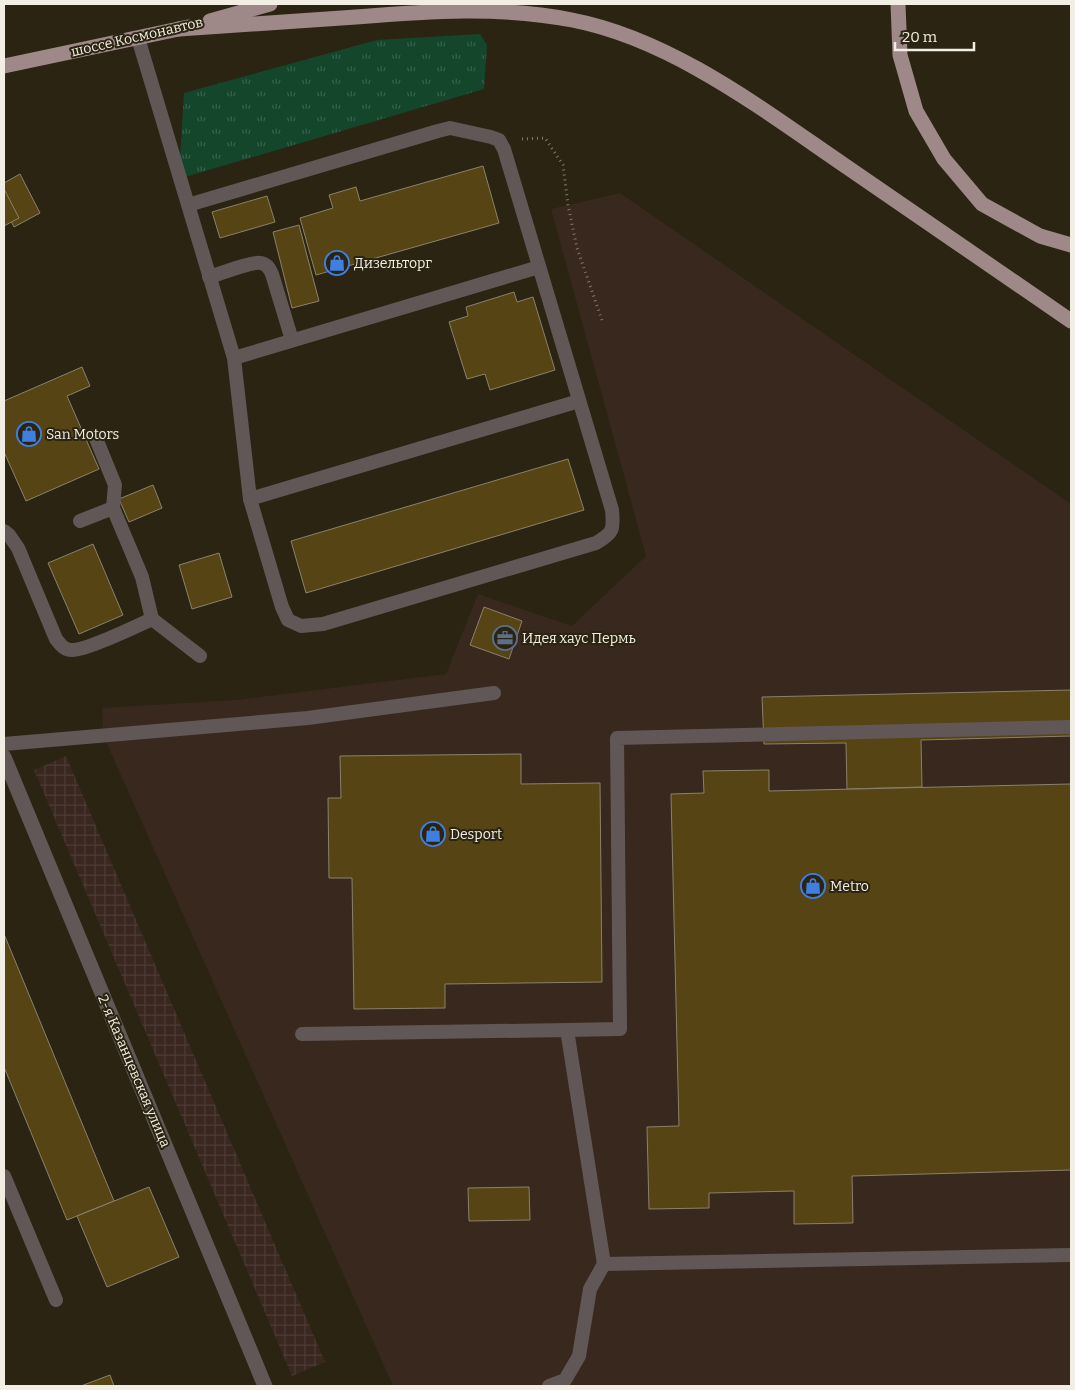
<svg xmlns="http://www.w3.org/2000/svg" width="1075" height="1390" font-family="Bitter,serif">
  <style>
    .commercial { fill: #38281e }
    .industrial { fill: url(#industrial-grid) }
    .grass { fill: url(#grass-tufts) }
    .building { fill: #564414; stroke: #8a826d }
    .lines { fill: none; stroke-linecap: round; stroke-linejoin: round }
    .path { stroke: #807a6b; stroke-width: 3; stroke-dasharray: 1 4; stroke-linecap: butt }
    .lane { stroke: #615757; stroke-width: 14 }
    .street { stroke: #615757; stroke-width: 15 }
    .primary { stroke: #9e8888; stroke-width: 15 }
    .labels { text-anchor: middle; dominant-baseline: central; stroke-width: 4; stroke-linejoin: round; paint-order: stroke }
    .street-label { font-size: 14px; fill: #f3eee3; stroke: #2b2412 }
    .poi-label { font-size: 14px; fill: #f3eee3; stroke: #2b2412; text-anchor: start }
  </style>
  <defs>
    <pattern id="industrial-grid" width="8" height="8" patternUnits="userSpaceOnUse" patternTransform="scale(1.25)"><rect width="8" height="8" fill="#392720"/><path d="M0 4h8M4 0v8" fill="none" stroke="#4c3c36"/></pattern>
    <pattern id="grass-tufts" width="24" height="20" patternUnits="userSpaceOnUse" patternTransform="scale(1.25)"><rect width="24" height="20" fill="#14462c"/><path d="M3 7l-1-3M5 7V3M7 7l1-3M15 17l-1-3M17 17v-4M19 17l1-3" fill="none" stroke="#37614a"/></pattern>
  </defs>
  <rect width="100%" height="100%" fill="#2b2412"/>
  <polygon class="commercial" points="620,193 1071,504 1071,1386 393,1386 103,735 102,708 236,700 446,674 478,594 572,626 646,556 551,209"/>
  <polygon class="industrial" points="66,756 325,1362 292,1376 34,770"/>
  <polygon class="grass" points="480,34 487,45 484,89 185,177 180,158 184,93 377,40"/>
  <g class="building">
    <polygon points="483,166 499,223 316,275 300,218 333,208 329,195 356,187 360,201"/>
    <polygon points="20,174 40,213 14,227 4,207 4,183"/>
    <polygon points="4,189 19,218 4,226"/>
    <polygon points="267,196 275,222 220,238 212,212"/>
    <polygon points="299,225 319,301 292,308 273,232"/>
    <polygon points="514,292 517,302 533,297 555,370 490,390 485,374 467,379 449,322 468,316 466,307"/>
    <polygon points="82,367 90,386 67,396 99,469 26,501 4,452 4,401"/>
    <polygon points="568,459 584,510 306,593 291,541"/>
    <polygon points="153,485 162,508 129,522 119,499"/>
    <polygon points="93,544 123,615 79,634 48,563"/>
    <polygon points="219,553 232,597 192,609 179,565"/>
    <polygon points="484,607 522,621 509,659 470,645"/>
    <polygon points="1071,690 1071,736 921,740 922,787 847,789 846,743 764,744 762,697"/>
    <polygon points="521,754 521,784 600,783 602,982 445,984 445,1008 354,1009 352,878 329,878 328,798 341,798 340,756"/>
    <polygon points="769,770 769,791 1071,784 1071,1170 852,1176 853,1223 794,1224 794,1191 709,1193 709,1208 649,1209 647,1127 679,1126 671,794 704,793 703,771"/>
    <polygon points="4,934 114,1201 67,1220 4,1067"/>
    <polygon points="149,1187 179,1257 107,1287 77,1216"/>
    <polygon points="529,1187 530,1220 469,1221 468,1188"/>
    <polygon points="110,1375 114,1386 81,1386"/>
  </g>
  <g class="lines">
    <polyline class="path" points="522,139 545,138 563,165 568,205 577,248 603,323"/>
    <g class="lane">
      <path d="M138,38l96,320 16,141 32,108 6,13 13,6 22,-2 273,-81c17,-10 18,-13 16,-33l-108,-361 -5,-9 -8,-3 -41,-9 -12,3 -250,74"/>
      <path d="M209,277c11,-3 43,-16 52,-14 6,1 9,6 11,11l20,66"/>
      <polyline points="234,358 539,267"/>
      <polyline points="95,436 115,485 113,508 142,577 152,619"/>
      <polyline points="250,499 579,401"/>
      <polyline points="80,521 113,508"/>
      <path d="M4,531l5,4 9,13 38,91c5,6 8,11 16,11 13,1 65,-24 80,-31l48,37"/>
      <polyline points="4,744 308,718 494,693"/>
      <polyline points="567,1030 620,1029 617,738 1071,727"/>
      <polyline points="302,1034 567,1030 604,1264 1071,1255"/>
      <polyline points="4,1176 56,1300"/>
      <polyline points="549,1386 565,1380 579,1356 590,1289 604,1264"/>
    </g>
    <polyline class="street" points="4,757 265,1386"/>
    <g class="primary">
      <polyline points="898,4 900,55 916,111 944,159 982,204 1040,236 1071,245"/>
      <polyline points="210,21 270,4"/>
      <path d="M179,29c59,-4 118,-8 177,-12 72,-6 144,-11 216,3 99,19 190,89 272,145 76,52 151,104 227,156"/>
      <polyline points="4,66 188,27"/>
    </g>
  </g>
  <defs>
    <symbol id="shop-ring" viewBox="-11 -11 22 22"><circle r="9.5" fill="#2b2412" stroke="#3f7fe0" stroke-width="1.5"/><path d="M-5-2.5h2.3a2.7 3.5 0 0 1 5.4 0H5L5.5 6h-11ZM-1.5-2.5h3a1.5 2.3 0 0 0-3 0Z" fill="#3f7fe0"/></symbol>
    <symbol id="office-ring" viewBox="-11 -11 22 22"><circle r="9.5" fill="#2b2412" stroke="#5c6f8a" stroke-width="1.5"/><path d="M-6-3h4V-5.5h4V-3h4V5H-6ZM-1-4.5V-3h2v-1.5ZM-6 0V1H6V0Z" fill="#5c6f8a"/></symbol>
  </defs>
  <g fill-rule="evenodd">
    <use href="#shop-ring" x="323" y="249" width="28" height="28"/>
    <use href="#shop-ring" x="15" y="420" width="28" height="28"/>
    <use href="#office-ring" x="491" y="624" width="28" height="28"/>
    <use href="#shop-ring" x="419" y="820" width="28" height="28"/>
    <use href="#shop-ring" x="799" y="872" width="28" height="28"/>
  </g>
  <g class="labels">
    <g class="street-label">
      <text transform="translate(137 37) rotate(-13)">шоссе Космонавтов</text>
      <text transform="translate(134 1071) rotate(67)">2-я Казанцевская улица</text>
    </g>
    <g class="poi-label">
      <text x="354" y="263">Дизельторг</text>
      <text x="46" y="434">San Motors</text>
      <text x="522" y="638">Идея хаус Пермь</text>
      <text x="450" y="834">Desport</text>
      <text x="830" y="886">Metro</text>
    </g>
  </g>
  <rect width="1075" height="1390" fill="none" stroke="#f3eee3" stroke-width="10"/>
  <path d="M895 42v8h79v-8" fill="none" stroke="#f3eee3" stroke-width="2.5"/>
  <text x="902" y="42" font-size="15" fill="#f3eee3" stroke="#2b2412" stroke-width="4" paint-order="stroke">20 m</text>
</svg>
